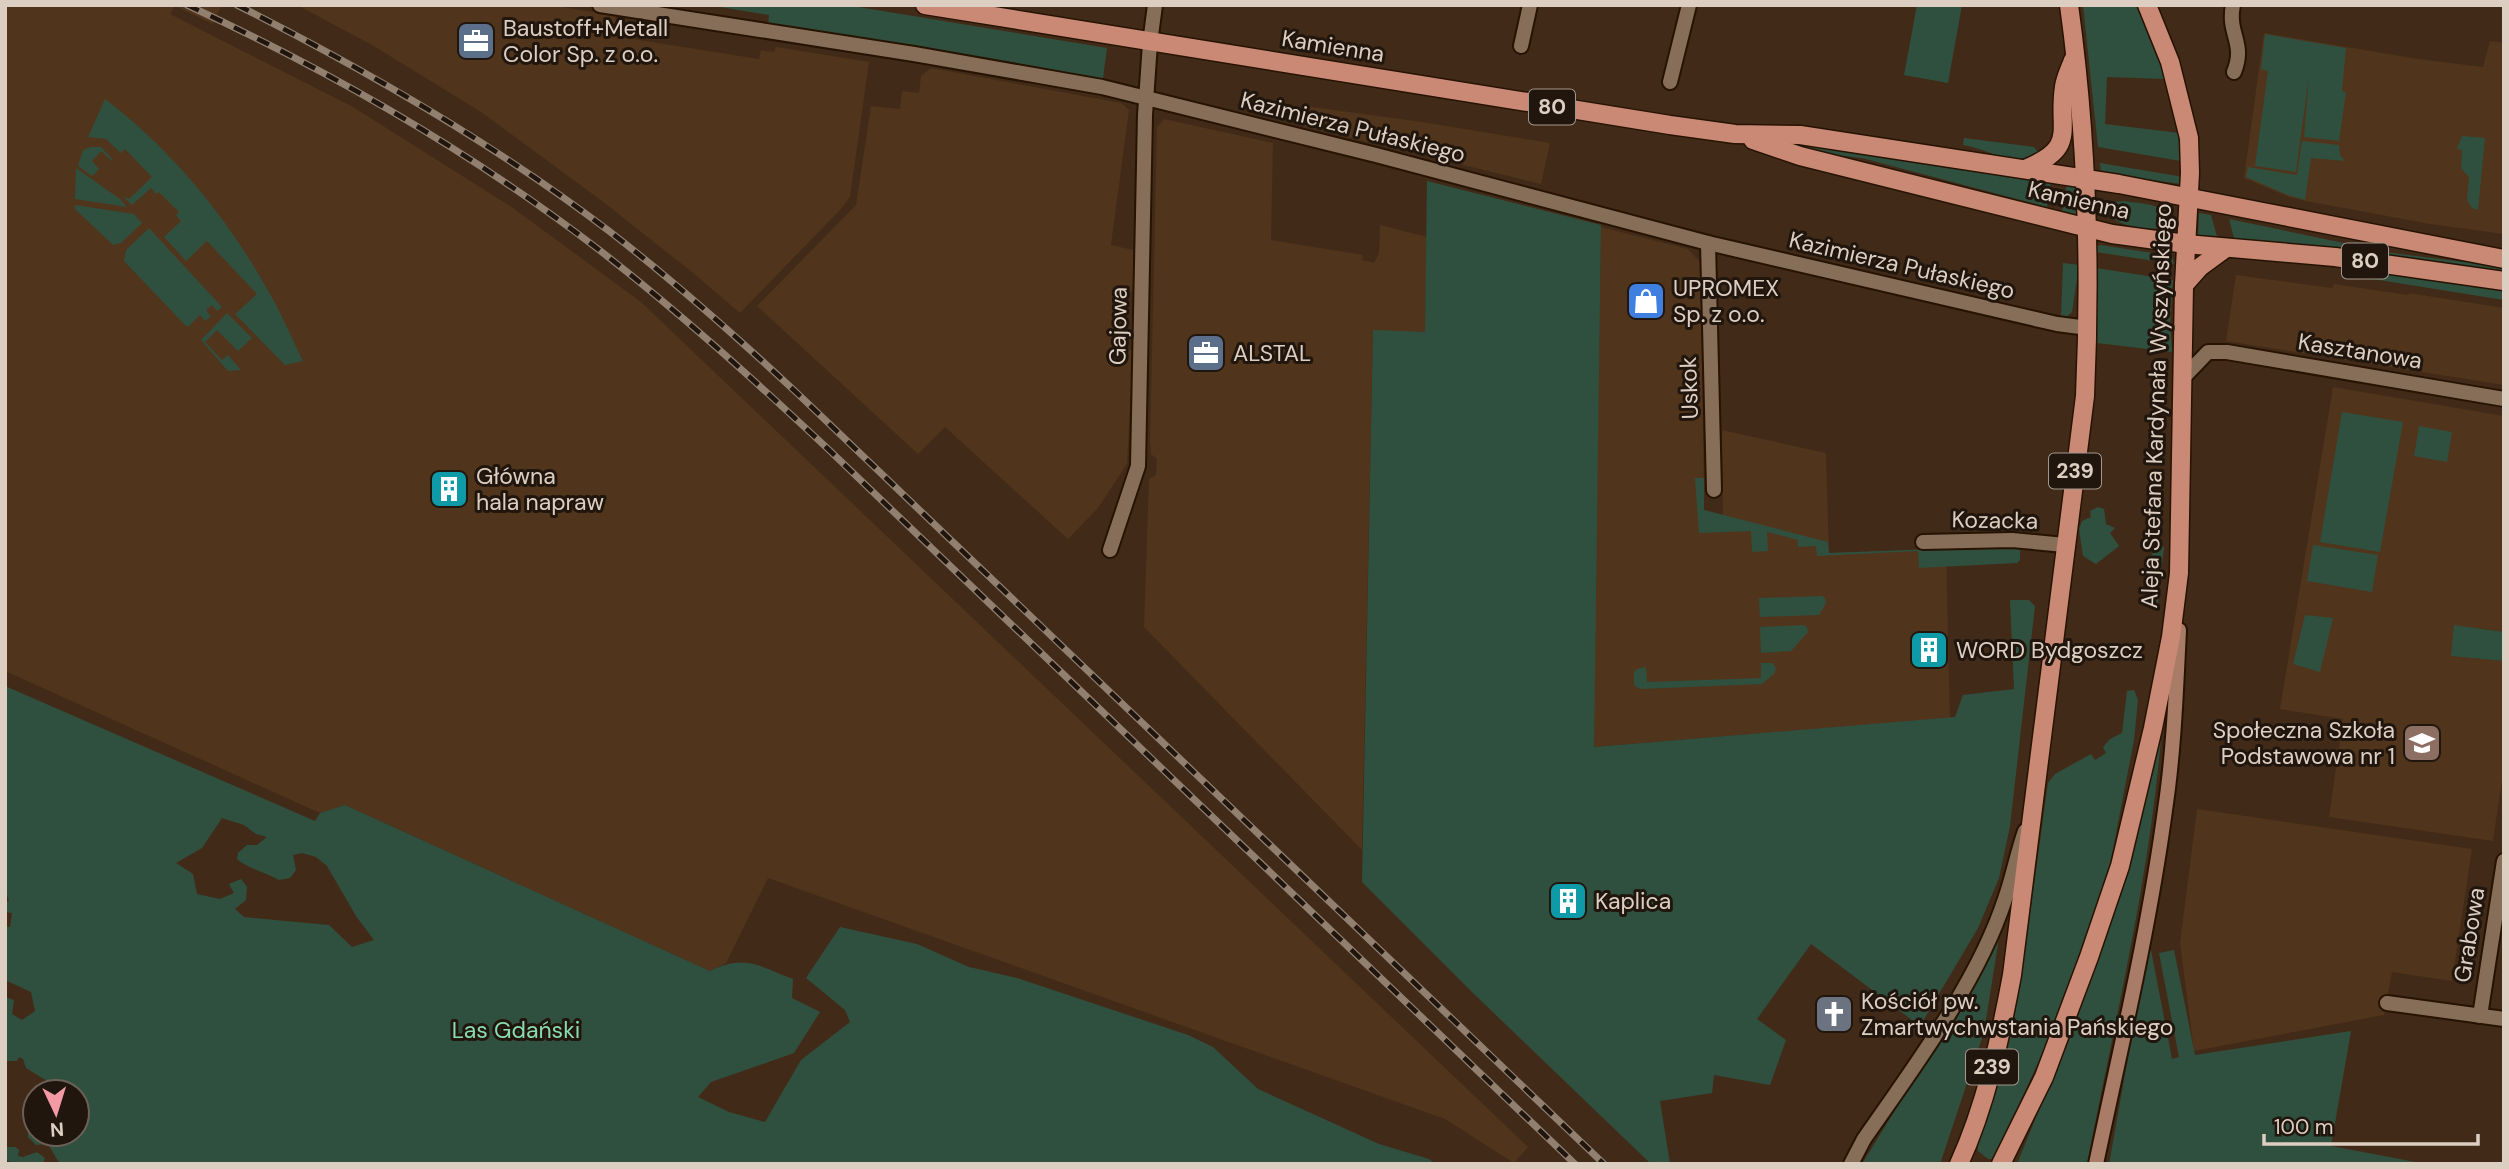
<svg xmlns="http://www.w3.org/2000/svg" width="2509" height="1169" font-family="'DM Sans',sans-serif">
  <style>
    .built { fill: #50341b }
    .green { fill: #30503f; fill-rule: evenodd }
    .lines { fill: none; stroke-linecap: round; stroke-linejoin: round }
    .street-casing { stroke: #271302; stroke-width: 18 }
    .secondary-casing { stroke: #271302; stroke-width: 18 }
    .primary-casing { stroke: #271302; stroke-width: 21 }
    .street { stroke: #876e58; stroke-width: 14 }
    .secondary { stroke: #a87c67; stroke-width: 14 }
    .primary { stroke: #ca8975; stroke-width: 18 }
    .rail-casing { stroke: #917f70; stroke-width: 7 }
    .rail { stroke: #20160e; stroke-width: 4.5; stroke-dasharray: 13; stroke-linecap: butt }
    .labels { text-anchor: middle; dominant-baseline: central; stroke-width: 6; stroke-linejoin: round; paint-order: stroke }
    .shield { fill: #20160e; stroke: #a4978c; stroke-width: 2 }
    .shield-label { font-size: 21px; font-weight: bold; fill: #ddcec2 }
    .poi-label { font-size: 23px; fill: #ddcec2; stroke: #20160e; text-anchor: start }
    .street-label { font-size: 23px; fill: #ddcec2; stroke: #20160e }
    .park-label { font-size: 23px; fill: #88dcb0; stroke: #20160e }
  </style>
  <rect width="100%" height="100%" fill="#412b18"/>
  <g class="built">
    <polygon points="5,5 222,5 213,24 175,6 170,14 353,107 513,208 641,302 1528,1147 1514,1163 1445,1119 768,878 726,963 710,971 345,805 320,813 5,671"/>
    <polygon points="297,5 551,5 616,16 614,36 759,59 761,50 774,52 776,47 869,62 850,197 840,210 740,313 692,272 602,201 481,112 372,45"/>
    <polygon points="2264,33 2418,59 2483,67 2490,41 2504,43 2504,234 2430,224 2306,201 2289,197 2244,178"/>
    <polygon points="931,68 1121,103 1129,110 1111,245 1133,250 1133,290 1114,304 1114,334 1123,346 1133,351 1127,464 1098,508 1068,539 945,427 918,454 757,306 856,205 871,106 900,109 902,91 919,93 921,76"/>
    <polygon points="1305,106 1422,122 1550,143 1541,184 1303,126"/>
    <polygon points="1164,119 1273,143 1271,240 1363,255 1362,260 1374,263 1379,253 1380,225 1427,237 1425,333 1373,331 1362,850 1144,627 1149,479 1156,475 1157,459 1151,454 1150,441 1157,127"/>
    <polygon points="1601,227 1688,249 1701,263 1704,510 1723,515 1722,430 1826,453 1829,553 1946,549 1950,718 1593,747"/>
    <polygon points="2236,275 2332,288 2334,284 2408,295 2409,293 2504,308 2504,385 2226,341"/>
    <polygon points="2333,387 2504,416 2504,632 2479,628 2475,658 2504,661 2504,766 2493,841 2329,817 2343,719 2280,709"/>
    <polygon points="2197,809 2472,849 2452,981 2392,972 2384,1015 2194,1051 2180,943"/>
  </g>
  <g class="green">
    <polygon points="708,5 846,5 1107,48 1103,78 1101,80 888,43 768,26 769,15"/>
    <polygon points="1917,5 1962,5 1948,83 1904,75"/>
    <polygon points="2083,5 2137,5 2156,48 2166,79 2107,77 2105,124 2179,133 2181,161 2098,147"/>
    <polygon points="2265,34 2346,48 2342,91 2346,92 2339,141 2304,137 2309,76 2296,172 2255,166 2268,71 2261,69"/>
    <path d="M105,99c65,49 123,119 162,190 14,23 24,48 36,72l-18,4 -50,-51 22,-20 -50,-53 -21,20 -22,-24 17,-16 -5,-6 3,-3 -20,-20 -3,2 -5,-6 -19,17 -9,-9 6,3 23,-22 -27,-28 -4,4 -15,-14 -18,-2z"/>
    <polygon points="2462,136 2485,138 2478,210 2472,208 2467,200 2469,177 2461,168 2462,150 2457,149"/>
    <path d="M1964,138l70,9 3,4h7c-35,18 -47,0 -81,-6z"/>
    <polygon points="1778,140 2051,182 2047,207 1862,158 1809,152"/>
    <polygon points="2302,141 2339,145 2340,155 2345,161 2311,158 2305,200 2288,195 2246,177 2248,167 2297,175"/>
    <polygon points="91,147 101,147 113,160 112,161 101,151 92,161 99,169 92,176 78,166 83,150"/>
    <polygon points="2100,163 2183,177 2182,184 2101,173"/>
    <polygon points="76,168 120,199 127,207 75,199"/>
    <polygon points="1427,181 1601,225 1594,747 1955,717 1963,695 2014,689 2010,600 2029,600 2035,606 2010,826 1999,878 1978,928 1920,1026 1811,944 1757,1019 1786,1040 1770,1085 1714,1075 1712,1093 1660,1101 1670,1164 1651,1164 1474,994 1362,882 1373,330 1425,332"/>
    <polygon points="2067,184 2077,185 2079,214 2077,216 2062,211"/>
    <path d="M2124,201c18,3 40,2 51,20 -18,15 -59,6 -72,-11l12,-8z"/>
    <polygon points="75,205 134,214 142,223 121,243 113,245 75,209"/>
    <polygon points="2199,213 2211,215 2218,240 2198,239"/>
    <polygon points="2229,219 2392,253 2504,267 2504,274 2391,255 2325,248 2235,242"/>
    <polygon points="149,228 222,307 217,311 212,305 206,310 211,316 205,321 200,315 189,326 186,326 124,261 126,250"/>
    <polygon points="2100,245 2172,256 2174,264 2096,252 2095,247"/>
    <polygon points="2063,263 2079,265 2072,312 2065,318 2061,317"/>
    <polygon points="2096,268 2173,280 2170,322 2172,352 2097,343"/>
    <polygon points="2397,274 2504,290 2504,300 2373,279 2369,276"/>
    <polygon points="227,313 252,338 238,351 217,330 205,342 222,360 228,355 241,370 228,371 201,340"/>
    <polygon points="2342,412 2403,422 2380,552 2320,542"/>
    <polygon points="2419,426 2452,432 2447,462 2414,456"/>
    <polygon points="1695,478 1704,478 1704,510 1828,542 1829,553 2014,546 2020,550 2020,560 2017,563 1919,568 1918,551 1817,556 1816,546 1798,547 1798,540 1767,532 1768,551 1752,552 1751,531 1699,533"/>
    <polygon points="2098,507 2104,509 2106,524 2115,528 2110,533 2119,546 2096,564 2083,556 2079,529 2082,521 2091,517 2090,511"/>
    <path d="M2160,545l4,2 -7,63c-5,-22 -19,-48 3,-65z"/>
    <polygon points="2313,545 2378,555 2372,592 2307,581"/>
    <polygon points="1822,596 1825,598 1826,603 1819,615 1760,617 1759,598"/>
    <polygon points="2305,615 2333,618 2320,672 2293,664"/>
    <polygon points="1803,625 1807,627 1808,632 1791,651 1761,653 1760,627"/>
    <polygon points="2454,625 2504,632 2504,661 2451,656"/>
    <polygon points="1761,663 1773,663 1776,669 1774,674 1762,684 1640,689 1634,685 1634,672 1637,669 1646,667 1647,682 1761,678"/>
    <path d="M5,686l310,135 5,-8 25,-8 365,166c36,-17 48,-5 83,8l-1,19 28,14 -26,41 -83,29 -13,15 31,15 36,10 36,-62 49,-38 -5,-12 -39,-32 34,-51 77,17 52,23 48,11 171,57 25,12 45,42 121,55 50,15 6,5h-1371l-6,-3 -10,-17 -12,1 -8,-8v-13l7,-9v19h42v-42h-17v-3l-34,-21 -3,-9 -4,-2 -2,4h-12v-64l9,3 -2,14 10,6 13,-9 -4,-19 -26,-12v-54l5,1 2,-14 -7,-1v-10l4,-1 -4,-12zM222,818l22,7 12,9 11,3 -10,8h-10l-9,8 -1,6c11,10 29,13 42,21l11,-2 6,-8 -3,-15 9,-2 14,4 11,9 29,50 18,24 -22,7 -23,-22 -85,-8 -9,-8 11,-9 1,-13 -6,-8 -12,5 5,9 -14,6 -23,-5 -4,-20 -17,-11 26,-15z"/>
    <polygon points="2134,690 2138,700 2134,740 2107,880 2048,1041 1994,1159 1988,1159 1978,1151 1978,1143 2007,1049 2021,980 2048,783 2055,774 2091,754 2095,760 2106,753 2103,747 2110,739 2122,733 2127,691"/>
    <path d="M2163,712c-10,153 -47,302 -76,452h-70l67,-165 39,-116z"/>
    <polygon points="2001,925 1984,1032 1940,1164 1862,1164 1935,1045"/>
    <polygon points="2151,950 2172,1059 2179,1057 2159,953 2174,950 2195,1055 2351,1031 2331,1146 2426,1164 2109,1164 2147,951"/>
    <polygon points="7,1147 15,1147 19,1150 18,1156 23,1157 37,1152 45,1158 43,1164 16,1164 8,1161 5,1155"/>
  </g>
  <g class="lines">
    <defs>
      <g id="street">
        <polyline points="600,5 914,54 1102,87 1376,155 1708,243 2057,324 2088,328"/>
        <path d="M2233,5c-6,29 13,38 1,67"/>
        <polyline points="1521,46 1530,5"/>
        <polyline points="1670,82 1689,5"/>
        <polyline points="1708,243 1714,490"/>
        <polyline points="2183,378 2208,352 2227,352 2504,399"/>
        <polyline points="1923,542 2012,540 2065,545"/>
        <polyline points="1110,550 1138,466 1145,115 1150,43 1155,5"/>
        <polyline points="2387,1003 2504,1019"/>
        <polyline points="2480,1016 2504,861"/>
        <path d="M1851,1164l13,-25c50,-72 114,-157 141,-240 8,-23 12,-45 20,-68"/>
      </g>
      <path id="secondary" d="M2096,1164c25,-118 53,-235 69,-354 9,-60 11,-120 14,-180"/>
      <g id="primary">
        <polyline points="925,5 1670,125 1735,134 1800,135 2119,184 2504,259"/>
        <polyline points="1753,140 1800,156 2112,234 2186,244 2335,257 2504,281"/>
        <path d="M2025,169c54,-22 32,-39 39,-82 1,-9 6,-18 9,-27"/>
        <polyline points="2184,285 2200,267 2226,248"/>
        <path d="M1959,1164c27,-59 41,-125 53,-189l73,-579c6,-130 2,-261 -16,-391"/>
        <polyline points="2001,1164 2044,1077 2089,957 2120,866 2153,728 2171,637 2179,573 2184,285 2190,173 2189,138 2170,62 2147,5"/>
      </g>
    </defs>
    <use href="#street" class="street-casing"/>
    <use href="#secondary" class="secondary-casing"/>
    <use href="#primary" class="primary-casing"/>
    <use href="#street" class="street"/>
    <use href="#secondary" class="secondary"/>
    <use href="#primary" class="primary"/>
    <defs>
      <g id="rail">
        <path d="M187,5c145,67 284,147 411,244 80,62 155,130 229,199l748,716"/>
        <path d="M237,5c129,65 256,138 372,226 66,51 128,106 189,163l806,770"/>
      </g>
    </defs>
    <use href="#rail" class="rail-casing"/>
    <use href="#rail" class="rail"/>
  </g>
  <defs>
    <symbol id="office-square" viewBox="-11 -11 22 22"><rect x="-9" y="-9" width="18" height="18" rx="4" fill="#5c6f8a" stroke="#20160e"/><path d="M-6-3h4V-5.5h4V-3h4V5H-6ZM-1-4.5V-3h2v-1.5ZM-6 0V1H6V0Z" fill="#fff"/></symbol>
    <symbol id="shop-square" viewBox="-11 -11 22 22"><rect x="-9" y="-9" width="18" height="18" rx="4" fill="#3f7fe0" stroke="#20160e"/><path d="M-5-2.5h2.3a2.7 3.5 0 0 1 5.4 0H5L5.5 6h-11ZM-1.5-2.5h3a1.5 2.3 0 0 0-3 0Z" fill="#fff"/></symbol>
    <symbol id="building-square" viewBox="-11 -11 22 22"><rect x="-9" y="-9" width="18" height="18" rx="4" fill="#0f9aa8" stroke="#20160e"/><path d="M-4-6H4V6H1V3H-1V6H-4ZM-2.5-4.3h1.7v1.8h-1.7ZM.8-4.3h1.7v1.8H.8ZM-2.5-1h1.7V.8h-1.7ZM.8-1h1.7V.8H.8Z" fill="#fff"/></symbol>
    <symbol id="school-square" viewBox="-11 -11 22 22"><rect x="-9" y="-9" width="18" height="18" rx="4" fill="#8d6e63" stroke="#20160e"/><path d="M0-5L7-2L0 1L-7-2ZM-4 1L0 2.5L4 1V4Q0 6-4 4Z" fill="#fff"/></symbol>
    <symbol id="church-square" viewBox="-11 -11 22 22"><rect x="-9" y="-9" width="18" height="18" rx="4" fill="#6b7280" stroke="#20160e"/><path d="M-1.2-6h2.4v3.5h3.3v2.4h-3.3V6h-2.4V-.1h-3.3v-2.4h3.3Z" fill="#fff"/></symbol>
  </defs>
  <g fill-rule="evenodd">
    <use href="#office-square" x="454" y="19" width="44" height="44"/>
    <use href="#shop-square" x="1624" y="279" width="44" height="44"/>
    <use href="#office-square" x="1184" y="331" width="44" height="44"/>
    <use href="#building-square" x="427" y="467" width="44" height="44"/>
    <use href="#building-square" x="1907" y="628" width="44" height="44"/>
    <use href="#school-square" x="2400" y="721" width="44" height="44"/>
    <use href="#building-square" x="1546" y="879" width="44" height="44"/>
    <use href="#church-square" x="1812" y="992" width="44" height="44"/>
  </g>
  <g class="labels">
    <g class="shield">
      <rect x="1529" y="89.5" width="46" height="35" rx="5"/>
      <rect x="2342" y="243.5" width="46" height="35" rx="5"/>
      <rect x="2049" y="453.5" width="52" height="35" rx="5"/>
      <rect x="1966" y="1049.5" width="52" height="35" rx="5"/>
    </g>
    <g class="shield-label">
      <text x="1552" y="107">80</text>
      <text x="2365" y="261">80</text>
      <text x="2075" y="471">239</text>
      <text x="1992" y="1067">239</text>
    </g>
    <g class="poi-label">
      <text x="503" y="28">Baustoff+Metall<tspan x="503" dy="26">Color Sp. z o.o.</tspan></text>
      <text x="1673" y="288">UPROMEX<tspan x="1673" dy="26">Sp. z o.o.</tspan></text>
      <text x="1233" y="353">ALSTAL</text>
      <text x="476" y="476">Główna<tspan x="476" dy="26">hala napraw</tspan></text>
      <text x="1956" y="650">WORD Bydgoszcz</text>
      <text x="2395" y="730" text-anchor="end">Społeczna Szkoła<tspan x="2395" dy="26">Podstawowa nr 1</tspan></text>
      <text x="1595" y="901">Kaplica</text>
      <text x="1861" y="1001">Kościół pw.<tspan x="1861" dy="26">Zmartwychwstania Pańskiego</tspan></text>
    </g>
    <g class="street-label">
      <text transform="translate(1333 46) rotate(9)">Kamienna</text>
      <text transform="translate(1353 127) rotate(14)">Kazimierza Pułaskiego</text>
      <text transform="translate(2079 200) rotate(13)">Kamienna</text>
      <text transform="translate(1902 265) rotate(13)">Kazimierza Pułaskiego</text>
      <text transform="translate(1118 326) rotate(-89)">Gajowa</text>
      <text transform="translate(2360 351) rotate(9)">Kasztanowa</text>
      <text transform="translate(1689 388) rotate(-92)">Uskok</text>
      <text transform="translate(2156 406) rotate(-88)">Aleja Stefana Kardynała Wyszyńskiego</text>
      <text transform="translate(1995 520) rotate(1)">Kozacka</text>
      <text transform="translate(2469 935) rotate(-81)">Grabowa</text>
    </g>
    <g class="park-label">
      <text x="516" y="1030">Las Gdański</text>
    </g>
  </g>
  <rect width="2509" height="1169" fill="none" stroke="#ddcec2" stroke-width="14"/>
  <g transform="translate(56 1113) rotate(176)"><circle r="33" fill="#20160e" stroke="#6c6056" stroke-width="2"/>
  <path d="M0-5L12 26L0 18L-12 26Z" fill="#f49aa5"/>
  <text y="-10" font-size="19" font-weight="bold" text-anchor="middle" fill="#ddcec2">N</text>
  </g>
  <path d="M2264 1134v10h214v-10" fill="none" stroke="#ddcec2" stroke-width="3.5"/>
  <text x="2274" y="1134" font-size="21" fill="#ddcec2" stroke="#20160e" stroke-width="5" paint-order="stroke">100 m</text>
</svg>
